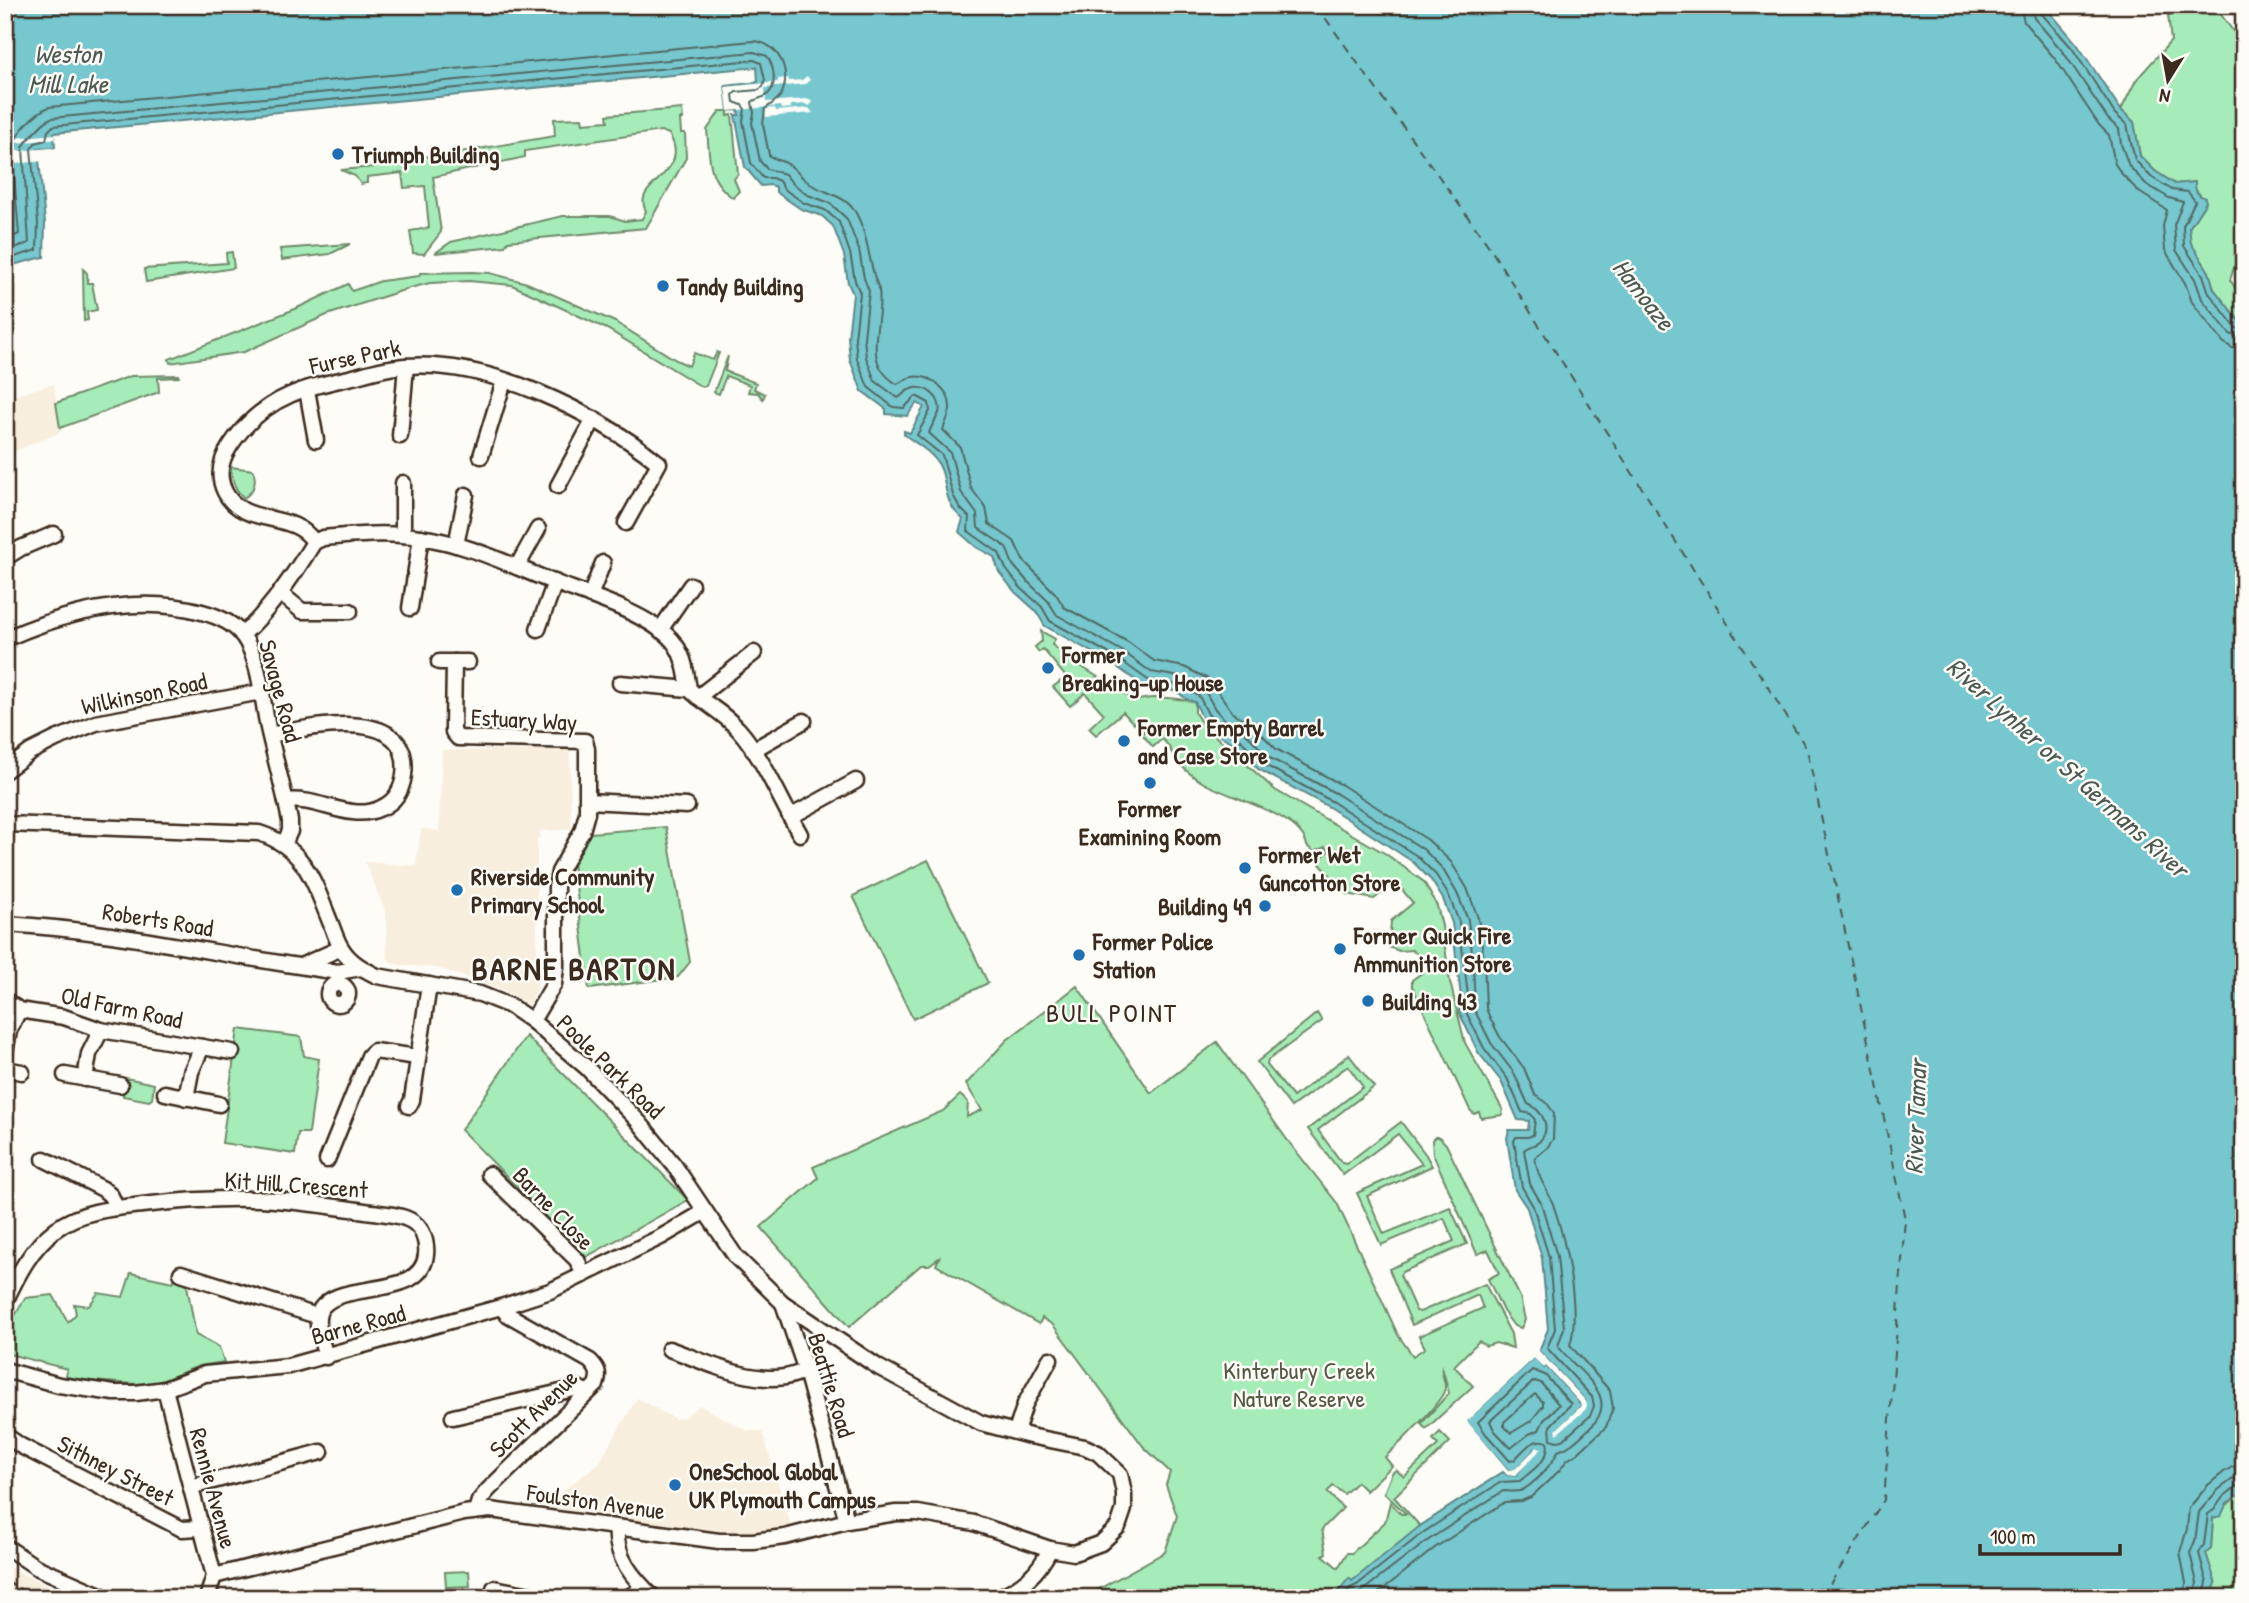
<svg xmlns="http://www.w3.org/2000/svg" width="2249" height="1603" font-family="'Patrick Hand',sans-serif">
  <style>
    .built { fill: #f8eedd }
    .green { fill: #a6ecb8; stroke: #708b6b; stroke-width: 2 }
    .water { fill: #76c7ce; stroke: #5e8888; stroke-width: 2 }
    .pier { fill: #fdfcf7 }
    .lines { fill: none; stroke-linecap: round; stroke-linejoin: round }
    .shore { stroke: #536964; stroke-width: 2 }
    .ferry { stroke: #4d5953; stroke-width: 2; stroke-dasharray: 9 7; stroke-linecap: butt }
    .minor-casing { stroke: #3b2a1e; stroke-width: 19 }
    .minor { stroke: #fdfcf7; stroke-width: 14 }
    .rail { stroke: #3b2a1e; stroke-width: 2.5; stroke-dasharray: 10 5; stroke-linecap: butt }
    .poi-dot { fill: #1f6fb2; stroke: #fdfcf7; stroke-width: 2.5 }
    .labels { text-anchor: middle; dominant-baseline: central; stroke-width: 5; stroke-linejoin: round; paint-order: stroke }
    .poi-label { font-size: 24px; font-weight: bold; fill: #3b2a1e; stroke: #fdfcf7; text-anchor: start }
    .street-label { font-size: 24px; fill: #3b2a1e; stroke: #fdfcf7 }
    .park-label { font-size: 24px; fill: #565a44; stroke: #fdfcf7 }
    .water-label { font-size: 26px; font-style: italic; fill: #4d5953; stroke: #fdfcf7 }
    .neighbourhood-label { font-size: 26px; letter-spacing: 2px; fill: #3b2a1e; stroke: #fdfcf7 }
    .district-label { font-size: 32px; font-weight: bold; letter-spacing: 2px; fill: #3b2a1e; stroke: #fdfcf7 }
  </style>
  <rect width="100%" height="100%" fill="#fdfcf7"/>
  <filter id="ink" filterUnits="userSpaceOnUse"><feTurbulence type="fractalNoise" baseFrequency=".0143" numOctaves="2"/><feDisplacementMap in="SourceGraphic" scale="14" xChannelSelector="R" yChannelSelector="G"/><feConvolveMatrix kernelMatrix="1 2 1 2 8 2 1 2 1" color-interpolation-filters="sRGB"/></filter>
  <g filter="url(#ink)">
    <g class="built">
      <polygon points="54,384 61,432 5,455 5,398"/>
      <polygon points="442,750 570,750 571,829 540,831 540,838 537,838 537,989 529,1005 499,988 437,968 392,964 387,957 386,913 365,862 416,866 421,829 439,831"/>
      <polygon points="637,1398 675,1419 684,1417 699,1405 747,1431 762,1431 792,1529 735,1534 707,1532 543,1506 599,1463"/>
      <polygon points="5,1566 10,1568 75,1598 5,1598"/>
    </g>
    <g class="green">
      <polygon points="2190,5 2214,5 2244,46 2244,238 2230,280 2244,300 2244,327 2214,289 2209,272 2190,243 2189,228 2206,202 2195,189 2195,182 2175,184 2155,171 2140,156 2134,122 2121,110 2136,80 2171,41 2168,15"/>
      <path d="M682,109l1,10h-3l1,14h4l1,25 -40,70 -138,13 -3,5 -70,7 16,-11 112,-26h47l15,5 17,-2 4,-8c-16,-29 48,-36 23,-77l-8,-3 -136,20v6l-92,20 8,55 -17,22 -11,-1 -3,-22 19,-3 -4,-42 -21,2 -2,-15 -35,4v6l-6,1 -6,-8 -14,-6 33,-3 5,-6 64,-6 112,-19 -1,-17 28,-1 1,5 25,-2 -1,-6z"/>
      <path d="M720,111h8v5l4,-1 6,59 -4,5 5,12 -6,7c-26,-18 -23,-38 -26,-68z"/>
      <polygon points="350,244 330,254 282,260 280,249"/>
      <polygon points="232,252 234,268 146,282 144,269 227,263 226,253"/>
      <polygon points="83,269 87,273 88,283 92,283 97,310 87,312 88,320 84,321"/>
      <polygon points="472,272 490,273 527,283 615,322 676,360 689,366 694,353 713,360 717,352 719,353 706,386 702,387 607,329 512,285 469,281 430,283 410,288 327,315 244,352 170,363 169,359 295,309 348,284 352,291 381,281 419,276 420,273"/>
      <polygon points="728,356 725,371 756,383 754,389 765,394 763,399 758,393 748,392 750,385 726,376 719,394 714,392"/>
      <polygon points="179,375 179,377 158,378 159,392 60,428 56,403 131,376"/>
      <path d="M231,467l22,3c4,11 1,21 -9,28 -10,-9 -13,-19 -13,-31z"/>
      <path d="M1041,631l14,8 -3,6 30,22 54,34c19,-6 40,-3 59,1v11l8,12 72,65 111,64 38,28 13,24 5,20 8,56 15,61 38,67 -1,5 -21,3 -2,-6 -5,2 -4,-4 -58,-124v-6l11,-8v-14l-11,-8 -13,1 -10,-4 2,-26 22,-18 -17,-21 -22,17 -27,-5 -27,-30 3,-8 6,-5 -4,-4 -11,5 -7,-6c-5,-32 -77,-47 -105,-64 -10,-6 -22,-16 -28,-26 -6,-8 -2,-8 -12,-17l-9,8 -11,-13 2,-3 -7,-9 -3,2 -11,-12 -27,23 -7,-7 15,-14 -19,-21 -15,13 -17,-19 13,-10 -23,-28 -4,3 -4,-5 7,-6z"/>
      <polygon points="666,827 690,962 678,977 589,989 573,863 590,833"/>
      <polygon points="928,860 988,983 913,1019 853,896"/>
      <path d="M1077,986l74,107 66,-51 71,99 49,62 61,132 15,21 12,-8 -6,-12 64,-28 -5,-13 -66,30 -23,-56 65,-28 -10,-23 -63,27 -24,-52 65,-29 -24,-30 -55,41 -35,-46 55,-42 -15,-21 -57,41 -34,-45 60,-49 5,8 -54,39 -1,5 26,32 56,-42 25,32 -56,43 24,33 4,1 55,-42 25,33 6,11 -65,30 17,38 66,-27 17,37 -65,28 -2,3 16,36 4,1 65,-28 26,50 2,14 -17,-5 -10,3 -7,-5 -25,25 19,20 -47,43 -5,-5 28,-31 -7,-26c-2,7 4,13 3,21 -1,13 -48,58 -60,69l7,9 -26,25 -9,-9 -13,12 -11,-8 -6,6 16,16 -21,21 4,24 -3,2 15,13 9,-15h5l33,-31 5,-20 11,12h5l-22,-21 8,-20 4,-3 8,7 34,-32 -5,-6 7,-7 10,10 -56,55 26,29 83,-54 -109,126h-311l82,-46 12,-36 -11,-31 4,-13 -27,-26 -90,-121 -11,-7 -3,6 -103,-59 3,-7 -10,7h-8l-72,62 -88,-100 57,-49 -5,-11 130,-56 17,-16 8,7 -1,15 15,-7 -16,-26 41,-44z"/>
      <polygon points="238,1029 301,1037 304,1056 319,1059 309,1133 298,1133 295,1154 222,1143"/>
      <polygon points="526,1036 688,1200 586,1257 461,1130"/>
      <polygon points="126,1078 154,1084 152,1099 149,1101 123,1096"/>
      <polygon points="1435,1137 1439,1137 1446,1144 1520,1297 1525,1320 1521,1328 1514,1326 1503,1311 1488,1279 1499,1273 1488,1250 1477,1254 1433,1154 1432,1140"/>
      <polygon points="131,1273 173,1282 176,1276 186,1280 196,1335 219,1347 224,1362 199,1366 158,1382 137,1384 90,1381 66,1377 67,1369 5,1353 8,1328 25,1298 53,1295 68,1322 76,1314 74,1304 89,1306 98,1293 123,1297"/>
      <polygon points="2241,1492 2244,1492 2244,1598 2209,1598 2211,1570 2206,1553 2211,1549 2213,1518"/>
      <polygon points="469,1571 470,1586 446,1587 445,1572"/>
    </g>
    <path class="water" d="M5,5h2039l33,39 44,66 13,12 6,34 15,15 20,13 20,-2c0,9 2,13 10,16l1,4 -17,26 2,15 18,29 5,17 30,38v1165l-17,11 -6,13 -8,2 -2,31 -5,4 10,31 -7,14h-876l16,-20 3,3 68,-55 83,-54 4,3 9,1 21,-29 -22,23h-7l-42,-49 69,-64 9,11 2,-2 35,38v3l-25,25 30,-31 -47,-50 9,-22 -6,-71 -15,-50 -12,-18 -8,-52 2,-8h19l1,-9 -11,-1 -17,-39 -23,-29 -19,-40 2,-15 -9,-74 -9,-24 -12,-19 -18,-18 -84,-55 -71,-38 -23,-25 -18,-10 -15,-17 -7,-15 -7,-2 -12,-9 -30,-3 -33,-24 -68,-38 -9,-15 -21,-19 -16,-20 -5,-15 -18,-10 -17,-15 4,-13c-24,-19 -13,-43 -28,-60 -7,-10 -22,-17 -31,-25v-3l6,2 14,-26 -7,-4 -10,13 -21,-2v-5l-24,-18 -12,-31 -2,-23 5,-43 -5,-11 -4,-28 -11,-29 -11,-10 -21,-7 -25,-17v-5l-5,-2 -10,1 -16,-19 -10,-52h4l-1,-5 -10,1 -3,-25 33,-4 -1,-15 -703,66 1,14 -17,2 7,74 -1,34 -39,10z"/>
    <g class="pier">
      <polygon points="807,76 810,80 805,84 765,88 766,102 806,99 812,101 810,106 805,104 791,105 791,108 781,109 780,106 728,111 725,87 778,82 778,79 788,78 789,81 802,80"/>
      <polygon points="775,108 776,111 809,108 813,113 766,117 765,109"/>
      <polygon points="55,134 55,139 5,144 5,139"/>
      <polygon points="52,148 52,151 42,152 43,161 5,165 5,152"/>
      <polygon points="1538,1342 1540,1345 1539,1351 1586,1401 1587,1406 1585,1410 1557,1434 1556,1430 1580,1407 1581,1404 1546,1366 1544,1368 1534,1358 1467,1421 1508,1470 1515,1469 1537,1447 1542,1448 1515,1476 1507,1475 1463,1421 1533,1354 1545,1363 1536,1352"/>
    </g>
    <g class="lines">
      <g class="shore">
        <polyline points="2020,5 2024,22 2056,60 2099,125 2109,135 2115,164 2121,173 2139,192 2167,210 2163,226 2165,250 2185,283 2192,302 2223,342 2232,348 2244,349"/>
        <polyline points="2030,5 2034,18 2064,53 2108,119 2119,129 2121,144 2129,166 2146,184 2169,198 2183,202 2174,225 2176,250 2195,279 2202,299 2230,334 2244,339"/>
        <polyline points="2039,5 2040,12 2072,48 2115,114 2127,125 2135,160 2151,177 2172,190 2188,192 2195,201 2183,226 2184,246 2203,275 2209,293 2236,328 2244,330"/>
        <path d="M5,240l14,-6 -7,-82c1,-17 22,-39 37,-45l704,-66c25,1 40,31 28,54 -4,6 -11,10 -16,14l-2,15 6,31c5,5 12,5 19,9 9,6 14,15 24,21 16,9 34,11 44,28 11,20 12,41 18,62 1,5 4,10 5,15 5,34 -20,71 18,94 5,-2 10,-6 15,-7 19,-3 39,13 38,32 -1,8 -5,14 -7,21l17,17 11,41 15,20 3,16 25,17 9,19 33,34 8,13 64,35 26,19 30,6 26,13 23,33 19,11 24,25 66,36 86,55 23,22 16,26 11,30 6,41 2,49 3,8 11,21 24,31 11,27 11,7 8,11 -1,26 -6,9 -12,10c3,22 11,28 18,46 12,34 28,107 17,141l40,46 3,17 -7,19 -29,27 -10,6 -7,10 -29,27 -10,4 -16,1 -69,45 -64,51"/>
        <path d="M5,251l24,-8 -6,-95c2,-7 21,-27 28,-30l703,-66 13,4c7,10 11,30 0,39 -5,4 -11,3 -15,7l2,11 -2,10 8,38 7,8 18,5 7,9 16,12 22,8 17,16 12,31 5,28 5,13 -5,47 2,19 9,24 23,17c4,-2 7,-7 13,-9 14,-6 32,9 28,24 -3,7 -8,13 -10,20l21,19 11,40 16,22 1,14 28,19 7,18 14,16 21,20 9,14 65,36 29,21 30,5 23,12 11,20 11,12 19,11 23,25 69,37 86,55 19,19 15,25 11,27 5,40 2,51 16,32 23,30 14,31c14,6 25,24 11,38 -5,4 -11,4 -15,8l6,34 11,19 16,53 7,72 -6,18c19,27 66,50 31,83 -10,9 -18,18 -31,22 -4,11 -26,36 -38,40 -6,1 -12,0 -17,0l-73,48 -77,59"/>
        <path d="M5,260l32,-10 1,-27 -7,-74 4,-6 11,-3 2,-9 5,-5 701,-66 7,3 4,17 -2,7 -5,3 -22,2 -3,3 1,7 8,3 3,4 -2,12 8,42 12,15h9l7,3 5,8 20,14 21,7 14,12 11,31 5,28 5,12 -5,45 2,21 11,28 25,20 11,1 12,-12 13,7 1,8 -13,24 25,20 11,40 7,13 9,9 -1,14 31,22 7,16 14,18 22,20 8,14 67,37 31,22 30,5 21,11 9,18 13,14 19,11 23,25 70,38 84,54 19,19 13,21 10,26 9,74 -2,16 18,36 23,30 15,34 9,2 4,6 -2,15 -5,2h-12l-2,4 8,46 11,19 16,51 6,72 -8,19 45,49 2,9 -4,10 -27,24 -6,1 -6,-2 -1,-13 21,-22 -26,-29 -13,-5 -54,52 8,12 24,27 4,-1c9,-9 19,-24 33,-18 5,17 -16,29 -27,39l-19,1 -77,50 -67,53 -7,3 -8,10"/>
        <polygon points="1534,1381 1541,1383 1559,1405 1544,1420 1539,1430 1529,1434 1511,1448 1494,1430 1490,1421"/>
        <polygon points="1535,1394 1543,1402 1543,1406 1531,1421 1511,1433 1504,1426 1504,1422"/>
        <polyline points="2184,1598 2186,1583 2180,1552 2187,1529 2189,1508 2208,1485 2224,1472 2232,1467 2244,1466"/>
        <polyline points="2194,1598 2197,1583 2190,1553 2195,1541 2199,1512 2218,1490 2233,1479 2244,1476"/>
        <polyline points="2203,1598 2207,1583 2199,1553 2204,1545 2208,1514 2214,1510 2223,1497 2237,1486 2244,1485"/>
      </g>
      <polyline class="ferry" points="1316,5 1488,245 1807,749 1905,1219 1884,1500 1821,1598"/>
      <defs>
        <g id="minor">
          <polyline points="307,390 316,440"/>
          <polyline points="400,436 406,366"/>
          <polyline points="481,456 504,381"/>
          <polyline points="558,486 594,419"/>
          <polyline points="403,535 403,483"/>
          <path d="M314,542c-21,-33 -71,-14 -89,-50 -12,-24 2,-44 17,-62 30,-34 64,-43 107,-52 19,-5 37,-11 57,-12 85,-6 188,46 253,97l-33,60"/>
          <polyline points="456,545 466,495"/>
          <polyline points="5,558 21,548 54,534"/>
          <polyline points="517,567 538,529"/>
          <polyline points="280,593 302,611 350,611"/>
          <polyline points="590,596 603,563"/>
          <polyline points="410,608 421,537"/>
          <polyline points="538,629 555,582"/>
          <polyline points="660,630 691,585"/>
          <path d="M242,635c29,-26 52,-60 72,-93l9,-4c32,-3 65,-6 96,-1 48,6 93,29 137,46 34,13 90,30 115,56 13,14 15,32 18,50 16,15 35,24 50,41 24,27 42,72 61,104"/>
          <path d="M5,639c61,-27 131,-45 197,-27 15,4 31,10 41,24 17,24 19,63 25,92 7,31 16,62 22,93v10l-6,13"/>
          <polyline points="439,662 468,662"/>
          <polyline points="454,662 453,727 453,732 458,738 585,741 587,749 587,813 582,831 559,872 556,887 556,967 554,984 532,1021"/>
          <polyline points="620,683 689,689"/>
          <polyline points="698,697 754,653"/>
          <path d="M270,735c40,-8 143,-31 134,40 -2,15 -9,27 -23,33 -31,15 -63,-12 -95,-7"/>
          <polyline points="753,750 804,721"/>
          <polyline points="5,771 30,752 56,739 96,723 261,692"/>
          <polyline points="587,801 687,806"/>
          <polyline points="790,817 856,781"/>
          <path d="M5,824l254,9c47,15 55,50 72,91 3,8 6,18 11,25 8,13 21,20 35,27l103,18 30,12 22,15 54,46 53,55 35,43 62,92 47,46 95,64 103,56 49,13 55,11 13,6 22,21 4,19v16l-6,18 -17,16 -27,10 -24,-4 -76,-26 -56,-10h-22l-49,8 -62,16 -32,4h-34l-229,-31 -26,3 -250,63"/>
          <path d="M5,924c113,6 222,33 333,48l23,-4"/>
          <polyline points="303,965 341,948"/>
          <circle cx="338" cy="994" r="10"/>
          <polyline points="5,1000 19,1010 64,1017 101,1030 232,1052"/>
          <polyline points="5,1053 9,1031 19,1010"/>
          <polyline points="5,1069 22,1072"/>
          <polyline points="65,1075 120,1085"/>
          <polyline points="85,1079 89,1054 101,1030"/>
          <polyline points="165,1093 219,1104"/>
          <polyline points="186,1098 191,1072 202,1047"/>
          <polyline points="409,1106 412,1100 429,985"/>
          <polyline points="44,1159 103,1189 111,1196 116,1208"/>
          <polyline points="327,1160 369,1056 374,1051 418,1057"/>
          <polyline points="489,1174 577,1260 584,1275"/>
          <polyline points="181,1273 317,1316"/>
          <path d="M5,1302c13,-28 26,-54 51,-73 24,-18 58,-21 86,-24 44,-5 90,-8 133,-5 37,3 75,9 112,14 12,2 26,4 33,15 5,7 7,18 6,26 -5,44 -79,26 -102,50 -13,12 -2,36 2,52"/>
          <polyline points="783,1303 806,1371 847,1521"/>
          <path d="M669,1349c35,12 78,34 116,28 7,-1 14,-4 21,-6"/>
          <polyline points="5,1370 59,1385 114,1393 136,1393 165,1389 205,1374 288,1366 501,1307 550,1291 661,1237 704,1212"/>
          <polyline points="165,1389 214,1576 207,1598"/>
          <polyline points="453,1417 578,1388 586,1392"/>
          <polyline points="1016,1432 1025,1404 1050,1359"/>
          <polyline points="5,1435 21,1446 182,1529 200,1528"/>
          <polyline points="191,1487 321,1452"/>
          <path d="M476,1511l3,-10 9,-11 108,-105c4,-11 2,-16 -6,-24l-83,-47 -6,-7"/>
          <path d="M617,1528c-3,29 17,51 37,70"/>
          <polyline points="5,1546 36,1567 107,1598"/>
          <polyline points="494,1588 546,1598"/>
          <polyline points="627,1598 643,1588"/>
          <path d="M997,1598c25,-11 41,-24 53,-49"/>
        </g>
      </defs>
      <use href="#minor" class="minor-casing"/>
      <use href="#minor" class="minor"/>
      <polyline class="rail" points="5,1581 36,1598"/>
    </g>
  </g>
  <g class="poi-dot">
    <circle cx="338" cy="154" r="7"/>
    <circle cx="663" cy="286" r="7"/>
    <circle cx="1048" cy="668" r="7"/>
    <circle cx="1124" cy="741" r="7"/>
    <circle cx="1150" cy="783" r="7"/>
    <circle cx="1245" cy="868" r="7"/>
    <circle cx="457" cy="890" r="7"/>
    <circle cx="1265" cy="906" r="7"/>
    <circle cx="1340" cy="949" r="7"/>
    <circle cx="1079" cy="955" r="7"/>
    <circle cx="1368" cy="1001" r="7"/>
    <circle cx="675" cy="1485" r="7"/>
  </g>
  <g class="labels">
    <g class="poi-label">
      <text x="352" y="154">Triumph Building</text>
      <text x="677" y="286">Tandy Building</text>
      <text x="1062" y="654">Former<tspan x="1062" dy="28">Breaking-up House</tspan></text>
      <text x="1138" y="727">Former Empty Barrel<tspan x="1138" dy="28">and Case Store</tspan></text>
      <text x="1150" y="808" text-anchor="middle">Former<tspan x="1150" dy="28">Examining Room</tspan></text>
      <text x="1259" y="854">Former Wet<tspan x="1259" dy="28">Guncotton Store</tspan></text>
      <text x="471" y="876">Riverside Community<tspan x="471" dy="28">Primary School</tspan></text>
      <text x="1251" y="906" text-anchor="end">Building 49</text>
      <text x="1354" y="935">Former Quick Fire<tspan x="1354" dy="28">Ammunition Store</tspan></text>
      <text x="1093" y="941">Former Police<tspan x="1093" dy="28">Station</tspan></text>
      <text x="1382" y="1001">Building 43</text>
      <text x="689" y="1471">OneSchool Global<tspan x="689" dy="28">UK Plymouth Campus</tspan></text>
    </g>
    <g class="street-label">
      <text transform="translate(355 356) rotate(-12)">Furse Park</text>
      <text transform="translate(281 691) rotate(75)">Savage Road</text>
      <text transform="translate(144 693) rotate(-12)">Wilkinson Road</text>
      <text transform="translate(524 719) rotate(3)">Estuary Way</text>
      <text transform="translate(158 919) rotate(9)">Roberts Road</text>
      <text transform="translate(122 1007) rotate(12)">Old Farm Road</text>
      <text transform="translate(611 1066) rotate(44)">Poole Park Road</text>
      <text transform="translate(296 1184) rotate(4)">Kit Hill Crescent</text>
      <text transform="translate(554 1208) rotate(46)">Barne Close</text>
      <text transform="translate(358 1324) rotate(-15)">Barne Road</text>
      <text transform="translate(832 1385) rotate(73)">Beattie Road</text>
      <text transform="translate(533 1413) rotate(-45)">Scott Avenue</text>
      <text transform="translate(116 1470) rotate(27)">Sithney Street</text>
      <text transform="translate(214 1488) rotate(75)">Rennie Avenue</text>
      <text transform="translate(596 1501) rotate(8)">Foulston Avenue</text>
    </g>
    <g class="park-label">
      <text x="1299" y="1370">Kinterbury Creek<tspan x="1299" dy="28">Nature Reserve</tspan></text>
    </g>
    <g class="water-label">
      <text x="68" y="53">Weston<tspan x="68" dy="30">Mill Lake</tspan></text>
      <text transform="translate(1644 294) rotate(52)">Hamoaze</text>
      <text transform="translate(2068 767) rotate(42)">River Lynher or St Germans River</text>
      <text transform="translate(1915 1117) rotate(-88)">River Tamar</text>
    </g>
    <g class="neighbourhood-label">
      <text x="1112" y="1012">BULL POINT</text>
    </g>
    <g class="district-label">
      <text x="574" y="968">BARNE BARTON</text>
    </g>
  </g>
  <rect width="2249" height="1603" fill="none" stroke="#fdfcf7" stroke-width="28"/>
  <rect x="14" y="14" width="2221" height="1575" fill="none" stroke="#3b2a1e" stroke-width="2.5" filter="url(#ink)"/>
  <g transform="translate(2168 80) rotate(191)" stroke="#fdfcf7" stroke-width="5" paint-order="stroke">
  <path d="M0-5L12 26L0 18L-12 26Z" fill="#3b2a1e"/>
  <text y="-10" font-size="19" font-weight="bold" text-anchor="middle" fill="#3b2a1e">N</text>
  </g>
  <path d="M1980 1544v10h140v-10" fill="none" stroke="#3b2a1e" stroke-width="3.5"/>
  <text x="1990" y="1544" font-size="21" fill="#3b2a1e" stroke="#fdfcf7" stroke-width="5" paint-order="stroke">100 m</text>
</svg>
